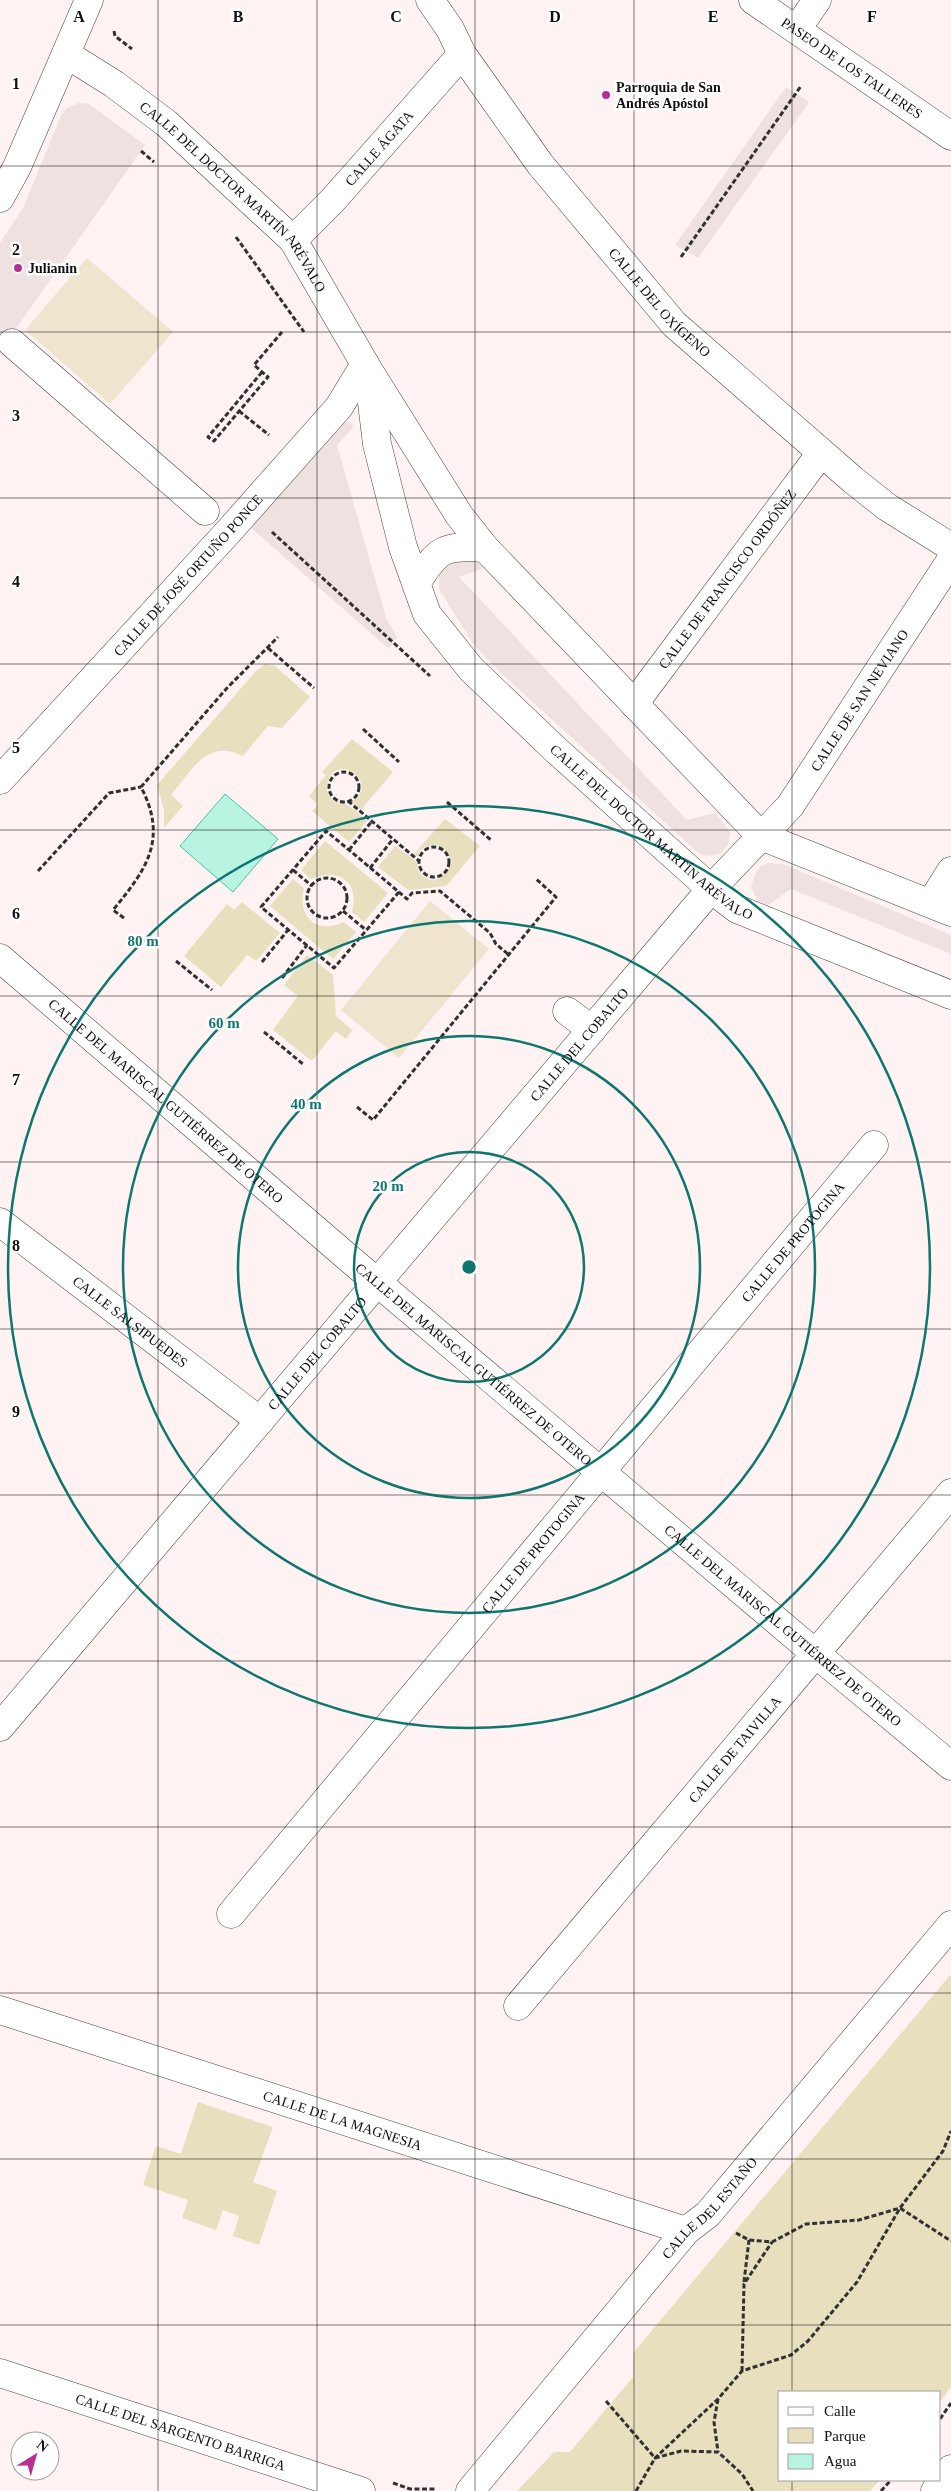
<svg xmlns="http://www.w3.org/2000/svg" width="951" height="2491" font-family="'Times New Roman',serif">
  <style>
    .green { fill: #e7dfbd }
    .pitch { fill: #efe4ce }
    .plaza { fill: #efe1e0 }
    .water { fill: #b9f3e1; stroke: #45c6a1 }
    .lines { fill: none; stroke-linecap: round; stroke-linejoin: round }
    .minor-casing { stroke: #424242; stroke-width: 29 }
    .path { stroke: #313131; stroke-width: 3; stroke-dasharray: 5 2.5; stroke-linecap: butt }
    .minor { stroke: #fff; stroke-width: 28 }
    .grid { fill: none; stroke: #0f0f0f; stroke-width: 1; stroke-opacity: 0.55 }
    .ring { fill: none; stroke: #0f766e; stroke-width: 2.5 }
    .poi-dot { fill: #b82f93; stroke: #fff; stroke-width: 2 }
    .labels { text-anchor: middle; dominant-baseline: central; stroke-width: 5; stroke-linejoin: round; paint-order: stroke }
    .street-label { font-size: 14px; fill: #0f0f0f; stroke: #fff }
    .poi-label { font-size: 14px; font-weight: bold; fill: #0f0f0f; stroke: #fff; text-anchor: start }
    .grid-label { font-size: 16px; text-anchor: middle; font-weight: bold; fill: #0f0f0f; stroke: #fff; stroke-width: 5; stroke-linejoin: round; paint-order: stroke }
    .centre { fill: #0f766e; stroke: #fff; stroke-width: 2.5 }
    .ring-label { font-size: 15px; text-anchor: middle; font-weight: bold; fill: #0f766e; stroke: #fff; stroke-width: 5; stroke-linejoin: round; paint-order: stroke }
  </style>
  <rect width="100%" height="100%" fill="#fef3f2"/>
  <g class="green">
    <path d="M265,664l10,2 35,31 -28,31 -14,-2 -25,30c-36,-18 -51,14 -72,39l12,11 -19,22v-18l-7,-25 99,-114z"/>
    <path d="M352,739l41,33 -32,38 -9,-8c28,-19 -12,-48 -23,-24 -5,9 -2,21 9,25 2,1 5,0 7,1 8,3 16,12 22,17l-18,21 -37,-31 6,-6 -9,-9 17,-21 -4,-3z"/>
    <path d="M445,819l35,27 -34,40 -38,4 -30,-23 17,-21c6,5 18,11 22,18 1,2 0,5 2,7 11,18 28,5 33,-9 -6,-17 -17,-22 -32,-12l-2,7 -4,-3z"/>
    <path d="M325,841l63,52 -24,29 -12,-10c8,-30 -13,-45 -41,-33l-10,-9z"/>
    <path d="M293,879l11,9c-7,29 12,47 40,34l12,10 -23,27 -63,-53z"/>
    <polygon points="242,902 280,933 256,961 247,955 221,987 184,956 227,904 234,910"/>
    <polygon points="307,955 333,975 336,1016 352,1030 346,1039 336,1031 312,1061 273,1030 298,996 284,985"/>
    <polygon points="951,1974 951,2387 940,2402 940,2392 780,2392 780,2480 880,2480 870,2491 517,2491 554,2452 570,2452 633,2377 633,2353"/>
    <polygon points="198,2102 273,2127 253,2182 277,2191 259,2245 233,2236 239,2216 223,2210 216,2230 182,2218 188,2200 143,2185 156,2146 181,2154"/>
  </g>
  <g class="pitch">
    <polygon points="87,258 173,332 110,404 25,330"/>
    <polygon points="430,901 489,949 399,1058 341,1010"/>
  </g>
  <g class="plaza">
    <polygon points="786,87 809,102 802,112 698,258 675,245"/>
    <polygon points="78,103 89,104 145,145 15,330 0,347 0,243 23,208 61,116 67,108"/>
    <polygon points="346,421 353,424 352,429 337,445 386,618 397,637 389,649 249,526 340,425"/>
    <polygon points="457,558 475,560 484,568 459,577 687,820 715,813 730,832 728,845 721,853 711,856 702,855 694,849 502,674 474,645 439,589 439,576 445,565"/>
    <polygon points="768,863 783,864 951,935 951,954 791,889 767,906 757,900 751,886 756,872 761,866"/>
  </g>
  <polygon class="water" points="225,794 278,839 233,892 180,846"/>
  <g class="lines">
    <defs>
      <g id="minor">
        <path id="s1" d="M430,0l20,29 12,25 78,110 134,160 179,156 34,27 64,40"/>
        <path id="s2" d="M753,0l198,136"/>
        <polyline points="797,29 817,0"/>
        <path id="s3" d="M66,54l48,30 52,39 127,117 76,131 90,144 26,33 276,288 190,76"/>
        <polyline points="0,198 17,167 89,0"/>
        <path id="s4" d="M293,240l40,-40 129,-146"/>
        <polyline points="12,343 205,511"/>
        <path id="s5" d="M369,378l8,66 26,103 24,67 44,55 86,82 154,138 26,20 214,86"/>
        <path d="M416,583c23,-34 26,-38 69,-35"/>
        <path id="s6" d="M634,704l187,-251"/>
        <path id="s7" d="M0,780l229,-249 110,-124 26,-43"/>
        <polyline points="931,903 951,871"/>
        <path id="s8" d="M0,958l352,303 464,393 135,112"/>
        <polyline points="567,1011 592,1030"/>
        <path id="s9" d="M0,1222l260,199"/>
        <path id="s10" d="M0,1727l711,-838 79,-83 161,-246"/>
        <path id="s11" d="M231,1914l643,-769"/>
        <path id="s12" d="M518,2006l433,-513"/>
        <path id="s13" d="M0,2010l686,221"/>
        <path id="s14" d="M0,2373l361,118"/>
        <path id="s15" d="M470,2491l216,-260 22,-17 243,-289"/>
        <polyline points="935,2491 951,2469"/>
      </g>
    </defs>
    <use href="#minor" class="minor-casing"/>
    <g class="path">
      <polyline points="114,31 115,36 132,49"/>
      <polyline points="141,151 154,162"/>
      <polyline points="236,237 304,332"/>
      <polyline points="681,257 801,86"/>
      <polyline points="262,372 208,437 214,441 268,377 254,365 282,332"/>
      <polyline points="239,411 269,435"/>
      <polyline points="272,532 430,676"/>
      <polyline points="268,648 314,688"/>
      <polyline points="363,729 399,762"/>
      <circle cx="344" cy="787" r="15"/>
      <polyline points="348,801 419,861"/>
      <polyline points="447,802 492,841"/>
      <circle cx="434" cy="862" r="15"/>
      <polyline points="349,850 372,821"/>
      <polyline points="370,868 393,839"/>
      <polyline points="293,870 312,886"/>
      <polyline points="38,871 109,793 141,787"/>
      <circle cx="327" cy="898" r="20"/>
      <path d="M399,892l-65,76 -73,-61 65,-76c27,22 54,45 81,68l5,-6 28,-2 50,42 6,11 13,11"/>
      <polyline points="343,911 366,930"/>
      <path d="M124,918l-11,-8c34,-41 55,-71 28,-123l86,-99 51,-51"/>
      <polyline points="176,961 212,990"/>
      <polyline points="262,962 288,930"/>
      <polyline points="282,978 307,945"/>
      <polyline points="264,1032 303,1064"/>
      <polyline points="357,1107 373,1120 556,897 535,878"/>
      <polyline points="736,2233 749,2240 772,2242 806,2224 859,2220 900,2208 943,2151 951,2131"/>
      <polyline points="744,2282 749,2240"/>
      <polyline points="742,2371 744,2284 772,2242"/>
      <polyline points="718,2399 714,2422 718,2452"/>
      <polyline points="606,2401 655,2458 681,2451 718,2452 742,2474 753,2491"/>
      <polyline points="940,2419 951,2403"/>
      <polyline points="393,2483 410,2489 436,2489"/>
      <polyline points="636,2491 655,2458 718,2399 742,2371 791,2355 808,2341 857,2282 900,2208 951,2241"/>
      <polyline points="881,2491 891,2480"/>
    </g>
    <use href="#minor" class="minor"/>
  </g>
  <path class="grid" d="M158,0v2491M317,0v2491M475,0v2491M634,0v2491M792,0v2392M0,166h951M0,332h951M0,498h951M0,664h951M0,830h951M0,996h951M0,1162h951M0,1329h951M0,1495h951M0,1661h951M0,1827h951M0,1993h951M0,2159h951M0,2325h951M792,2480v11"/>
  <g class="ring">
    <circle cx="469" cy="1267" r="115"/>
    <circle cx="469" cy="1267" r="231"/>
    <circle cx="469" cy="1267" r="346"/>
    <circle cx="469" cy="1267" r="461"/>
  </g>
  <g class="poi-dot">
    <circle cx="606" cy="95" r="5"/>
    <circle cx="18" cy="268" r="5"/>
  </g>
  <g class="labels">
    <g class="street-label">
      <text stroke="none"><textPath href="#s2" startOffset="120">PASEO DE LOS TALLERES</textPath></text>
      <text stroke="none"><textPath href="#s4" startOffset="126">CALLE ÁGATA</textPath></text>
      <text stroke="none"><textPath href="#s3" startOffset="222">CALLE DEL DOCTOR MARTÍN ARÉVALO</textPath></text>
      <text stroke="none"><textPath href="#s1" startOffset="381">CALLE DEL OXÍGENO</textPath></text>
      <text stroke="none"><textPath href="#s7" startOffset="278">CALLE DE JOSÉ ORTUÑO PONCE</textPath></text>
      <text stroke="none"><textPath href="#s6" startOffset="156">CALLE DE FRANCISCO ORDÓÑEZ</textPath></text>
      <text stroke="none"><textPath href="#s10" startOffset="1340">CALLE DE SAN NEVIANO</textPath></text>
      <text stroke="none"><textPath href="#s5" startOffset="558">CALLE DEL DOCTOR MARTÍN ARÉVALO</textPath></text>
      <text stroke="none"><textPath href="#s10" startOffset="895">CALLE DEL COBALTO</textPath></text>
      <text stroke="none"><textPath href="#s8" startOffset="219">CALLE DEL MARISCAL GUTIÉRREZ DE OTERO</textPath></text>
      <text stroke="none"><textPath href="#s11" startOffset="876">CALLE DE PROTOGINA</textPath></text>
      <text stroke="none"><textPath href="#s9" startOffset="164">CALLE SALSIPUEDES</textPath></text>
      <text stroke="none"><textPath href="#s10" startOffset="490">CALLE DEL COBALTO</textPath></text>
      <text stroke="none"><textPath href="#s8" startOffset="624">CALLE DEL MARISCAL GUTIÉRREZ DE OTERO</textPath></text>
      <text stroke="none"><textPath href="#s11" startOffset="471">CALLE DE PROTOGINA</textPath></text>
      <text stroke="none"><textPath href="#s8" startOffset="1029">CALLE DEL MARISCAL GUTIÉRREZ DE OTERO</textPath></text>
      <text stroke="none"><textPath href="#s12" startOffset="336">CALLE DE TAIVILLA</textPath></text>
      <text stroke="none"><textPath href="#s13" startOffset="360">CALLE DE LA MAGNESIA</textPath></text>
      <text stroke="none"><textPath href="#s15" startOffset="371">CALLE DEL ESTAÑO</textPath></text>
      <text stroke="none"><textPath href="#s14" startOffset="190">CALLE DEL SARGENTO BARRIGA</textPath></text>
    </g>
    <g class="poi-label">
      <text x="616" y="87">Parroquia de San<tspan x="616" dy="16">Andrés Apóstol</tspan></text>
      <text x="28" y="268">Julianin</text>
    </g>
  </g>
  <g class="grid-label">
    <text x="79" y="22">A</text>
    <text x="238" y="22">B</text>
    <text x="396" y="22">C</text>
    <text x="555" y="22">D</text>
    <text x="713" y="22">E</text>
    <text x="872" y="22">F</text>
    <text x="16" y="89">1</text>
    <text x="16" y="255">2</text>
    <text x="16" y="421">3</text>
    <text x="16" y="587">4</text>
    <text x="16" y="753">5</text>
    <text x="16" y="919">6</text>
    <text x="16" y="1085">7</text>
    <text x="16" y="1251">8</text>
    <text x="16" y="1417">9</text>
  </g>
  <circle cx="469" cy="1267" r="8" class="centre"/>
  <g class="ring-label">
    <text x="143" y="946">80 m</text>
    <text x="224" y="1028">60 m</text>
    <text x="306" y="1109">40 m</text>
    <text x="388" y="1191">20 m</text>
  </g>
  <rect x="778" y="2391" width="162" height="90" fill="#ffffff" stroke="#9f9f9f"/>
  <rect x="788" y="2407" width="25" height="8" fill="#ffffff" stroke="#9f9f9f"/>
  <text x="824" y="2416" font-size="15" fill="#0f0f0f">Calle</text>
  <rect x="788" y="2428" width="25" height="15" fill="#e7dfbd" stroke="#9f9f9f"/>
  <text x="824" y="2441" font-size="15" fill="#0f0f0f">Parque</text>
  <rect x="788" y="2454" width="25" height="15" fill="#b9f3e1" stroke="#9f9f9f"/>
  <text x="824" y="2466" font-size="15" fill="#0f0f0f">Agua</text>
  <g transform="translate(35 2456) rotate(37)"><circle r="24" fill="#ffffff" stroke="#9f9f9f"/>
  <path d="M0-4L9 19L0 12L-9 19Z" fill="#b82f93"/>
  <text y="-8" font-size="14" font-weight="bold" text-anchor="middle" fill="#0f0f0f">N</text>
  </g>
</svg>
